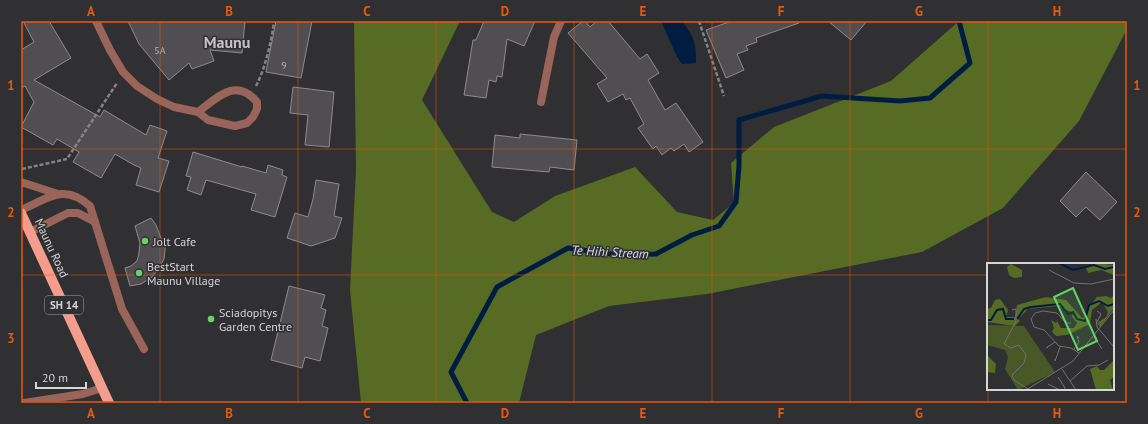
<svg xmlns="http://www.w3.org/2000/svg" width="1148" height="424" font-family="'PT Sans',sans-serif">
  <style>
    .forest { fill: #576b25 }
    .water { fill: #001d41 }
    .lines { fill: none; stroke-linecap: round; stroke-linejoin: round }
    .stream { stroke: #001d41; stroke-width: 5 }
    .building { fill: #504e51; stroke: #8e8b8f }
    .path { stroke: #848385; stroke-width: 2.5; stroke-dasharray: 4 2; stroke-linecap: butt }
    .service { stroke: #99645a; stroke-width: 8 }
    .minor { stroke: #99645a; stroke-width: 8 }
    .primary { stroke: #f49d8c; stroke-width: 10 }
    .grid { fill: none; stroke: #e8590c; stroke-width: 1; stroke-opacity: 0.55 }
    .poi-dot { fill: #65d467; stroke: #302f31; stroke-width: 1.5 }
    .labels { text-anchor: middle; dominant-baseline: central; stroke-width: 3; stroke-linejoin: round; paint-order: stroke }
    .number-label { font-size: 10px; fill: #b4b3b6 }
    .shield { fill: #302f31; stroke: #a4a3a5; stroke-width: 1 }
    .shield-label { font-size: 11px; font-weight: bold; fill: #d6d5d7 }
    .poi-label { font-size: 12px; fill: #d6d5d7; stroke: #302f31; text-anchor: start }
    .street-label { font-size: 12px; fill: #d6d5d7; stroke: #302f31 }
    .water-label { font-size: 13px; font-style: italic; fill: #d1deee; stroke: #302f31 }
    .district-label { font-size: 16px; font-weight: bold; fill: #c4c2c5; stroke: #302f31 }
    .inset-river { fill: none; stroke: #001d41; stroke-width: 2 }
    .inset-road { fill: none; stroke: #727173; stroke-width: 1 }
    .view { fill: #65d467; fill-opacity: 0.15; stroke: #65d467; stroke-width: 2 }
    .inset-edge { fill: none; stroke: #d6d5d7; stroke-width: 2 }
    .neatline { fill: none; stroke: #e8590c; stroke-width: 1.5 }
    .grid-label { font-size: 13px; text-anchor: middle; font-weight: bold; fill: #e8590c }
  </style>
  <rect width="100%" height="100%" fill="#302f31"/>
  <polygon class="forest" points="354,21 460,21 422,100 492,212 514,222 555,196 635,167 677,212 713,220 734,203 731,163 774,127 891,81 959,21 1127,21 1127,29 1079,121 1003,208 922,252 707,294 609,306 536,335 519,403 361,403 350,290 356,169"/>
  <path class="water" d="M661,21h21c12,16 14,21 14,42l-14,1 -5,-7z"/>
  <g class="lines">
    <polyline class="stream" points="467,403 451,372 497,287 568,248 618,255 656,254 692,235 719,226 736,202 739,166 739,120 822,96 900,101 930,98 970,63 959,21"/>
  </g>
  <g class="building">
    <polygon points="23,21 49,21 71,58 34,80 100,117 104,110 146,135 150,125 167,131 158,158 169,161 159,192 136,185 141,168 134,165 115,154 101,178 73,162 79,152 57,139 53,145 21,127 34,102 25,86 21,88 21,50 34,42"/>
    <polygon points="128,21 245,21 242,53 210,50 214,61 192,69 189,63 169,80 139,44"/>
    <polygon points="276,21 312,21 301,78 266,72"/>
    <polygon points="484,21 535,21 524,46 507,39 502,77 497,76 496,82 489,80 486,98 464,95 473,40 476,40"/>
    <polygon points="583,21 585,21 590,27 597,21 608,21 640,59 647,54 659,73 648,80 665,110 676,103 703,142 689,152 684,144 674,151 671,148 662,155 656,146 653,149 638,128 644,124 630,98 626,100 623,94 608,102 597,84 607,78 568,33"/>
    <polygon points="732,21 799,21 799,23 756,38 757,42 746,46 748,50 737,54 744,70 726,78 706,30"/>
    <polygon points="828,21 867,21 851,40"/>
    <polygon points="293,87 334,92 329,147 305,145 308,115 290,113"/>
    <polygon points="520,134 577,140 574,170 550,167 549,172 492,167 495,135 520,138"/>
    <polygon points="193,152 242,167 242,166 266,173 268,165 283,170 282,175 287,177 275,217 251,210 256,194 206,180 201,195 187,190 191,177 186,176"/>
    <polygon points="1086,172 1117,202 1100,220 1086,207 1076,217 1060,201"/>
    <polygon points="316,180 339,184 334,216 342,218 335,238 311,246 287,238 295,213 308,217 313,199"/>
    <polygon points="151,218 156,225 162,241 166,240 164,259 158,270 151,278 141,284 130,286 125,268 131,266 137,261 139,253 140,243 135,226"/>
    <polygon points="289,286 325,295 321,308 326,310 322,326 328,328 320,361 305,357 302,368 271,360"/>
  </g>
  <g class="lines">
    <g class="path">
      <polyline points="699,21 724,96"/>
      <path d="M256,86c9,-17 16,-46 18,-65"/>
      <polyline points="22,169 67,159 117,83"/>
    </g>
    <g class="service">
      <polyline points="21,182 58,194"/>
      <path d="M21,210c28,-12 43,-27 69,-4l32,103 22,40"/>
      <polyline points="30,232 68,213 78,213 95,222"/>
    </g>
    <g class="minor">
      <path d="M96,21l14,29 13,22 14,14 20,13 17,8 24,5 10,8 27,6 12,-3 6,-6 4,-8v-7c-21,-25 -39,-5 -59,10"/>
      <polyline points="541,102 554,37 561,21"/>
      <polyline points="24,403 83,394 102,388"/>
    </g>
    <polyline class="primary" points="21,213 109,403"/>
  </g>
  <path class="grid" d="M160,21v382M298,21v382M436,21v382M574,21v382M712,21v382M850,21v382M988,21v243M21,149h1106M988,264v125M21,275h967M1113,275h14M988,389v14"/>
  <g class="poi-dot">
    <circle cx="145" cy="241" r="4"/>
    <circle cx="139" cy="273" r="4"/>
    <circle cx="211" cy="319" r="4"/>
  </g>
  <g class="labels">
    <g class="number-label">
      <text x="160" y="50">5A</text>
      <text x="284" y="65">9</text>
    </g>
    <rect class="shield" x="45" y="296" width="38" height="18" rx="3"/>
    <g class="shield-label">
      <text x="64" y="305">SH 14</text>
    </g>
    <g class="poi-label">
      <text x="153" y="241">Jolt Cafe</text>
      <text x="147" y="266">BestStart<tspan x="147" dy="14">Maunu Village</tspan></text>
      <text x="219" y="312">Sciadopitys<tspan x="219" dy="14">Garden Centre</tspan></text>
    </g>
    <g class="street-label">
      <text transform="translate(52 248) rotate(65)">Maunu Road</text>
    </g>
    <g class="water-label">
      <text transform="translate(610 252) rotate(3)">Te Hihi Stream</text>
    </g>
    <g class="district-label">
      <text x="227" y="42">Maunu</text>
    </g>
  </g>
  <g transform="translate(987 263)">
    <rect width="127" height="127" fill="#302f31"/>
    <path d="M0,62l37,1 31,46 -37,18 -13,-21 3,-12 -3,-7 -18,-5z" fill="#495826"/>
    <path d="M107,0l20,2v10l-13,-5 -13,3 -2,-5zM24,1l11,6v7l-8,1 -5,-3 -2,-8zM127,32v13l-14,19 -3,-4 9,-6 2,-5 -6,-10 -10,8 -2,14 -23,11 -11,1 -4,-4 2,-4 -3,-8 5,3 1,-2 4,7h13l3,-5 -5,-6 1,-4 -14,-7 -31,3 -10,10 2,2 -5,5 -28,-4v-13l4,-1 4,-8 5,-1 8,11 -2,7h9l2,-12 29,-8 20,3 16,18 4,-1 2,-9 9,-11 9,-1 5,2zM0,92l9,9 -1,9 -8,-1zM127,97v17l-4,3 3,10h-17l-6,-21 7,-3 3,4h4z" fill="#576b25"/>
    <path class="inset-river" d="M72,0l14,7 21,-5 11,4 9,-2M30,56l7,-10 7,-2 29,-3 8,10 5,-2 4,7 8,2 4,-16 10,-4 9,5 6,-2M0,57h4l6,-10 6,-1 3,10h8"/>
    <path class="inset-road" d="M62,7l25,13 17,1 23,-5M25,47l4,-1v12l-12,23 7,4 8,-3 7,10 -2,8 -12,12 2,5 14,9M109,56l1,8 17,20M110,59l4,-8 -4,-3M84,60h-5l-9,-10 -14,-2 -8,2 -4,6 3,8 10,3 15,16 12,2 8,5M107,74l8,12M62,83l-3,2 9,-6M87,86l5,-7 -2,-6 2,2M68,96v2l5,-14M75,106l14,21M71,114l7,11 -1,2M83,118l17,-15 12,-1 9,-5M61,121l12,6M39,127l47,-29 41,-51"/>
    <path class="view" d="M86,25l24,53 -19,9 -24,-53z"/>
    <rect width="127" height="127" class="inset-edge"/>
  </g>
  <rect width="1148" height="424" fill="none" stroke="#302f31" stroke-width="44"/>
  <path d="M36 382v6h50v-6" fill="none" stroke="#d6d5d7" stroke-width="2"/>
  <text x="42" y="382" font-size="12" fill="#d6d5d7" stroke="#302f31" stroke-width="3" paint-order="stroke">20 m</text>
  <rect x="22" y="22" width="1104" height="380" class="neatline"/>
  <g class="grid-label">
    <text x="91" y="16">A</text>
    <text x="229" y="16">B</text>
    <text x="367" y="16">C</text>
    <text x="505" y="16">D</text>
    <text x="643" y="16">E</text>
    <text x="781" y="16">F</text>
    <text x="919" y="16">G</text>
    <text x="1057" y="16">H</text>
    <text x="11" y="90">1</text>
    <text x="1137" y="90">1</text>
    <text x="11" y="217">2</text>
    <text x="1137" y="217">2</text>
    <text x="11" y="343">3</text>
    <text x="1137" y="343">3</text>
    <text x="91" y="418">A</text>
    <text x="229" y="418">B</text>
    <text x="367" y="418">C</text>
    <text x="505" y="418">D</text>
    <text x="643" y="418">E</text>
    <text x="781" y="418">F</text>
    <text x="919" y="418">G</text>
    <text x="1057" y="418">H</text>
  </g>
</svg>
